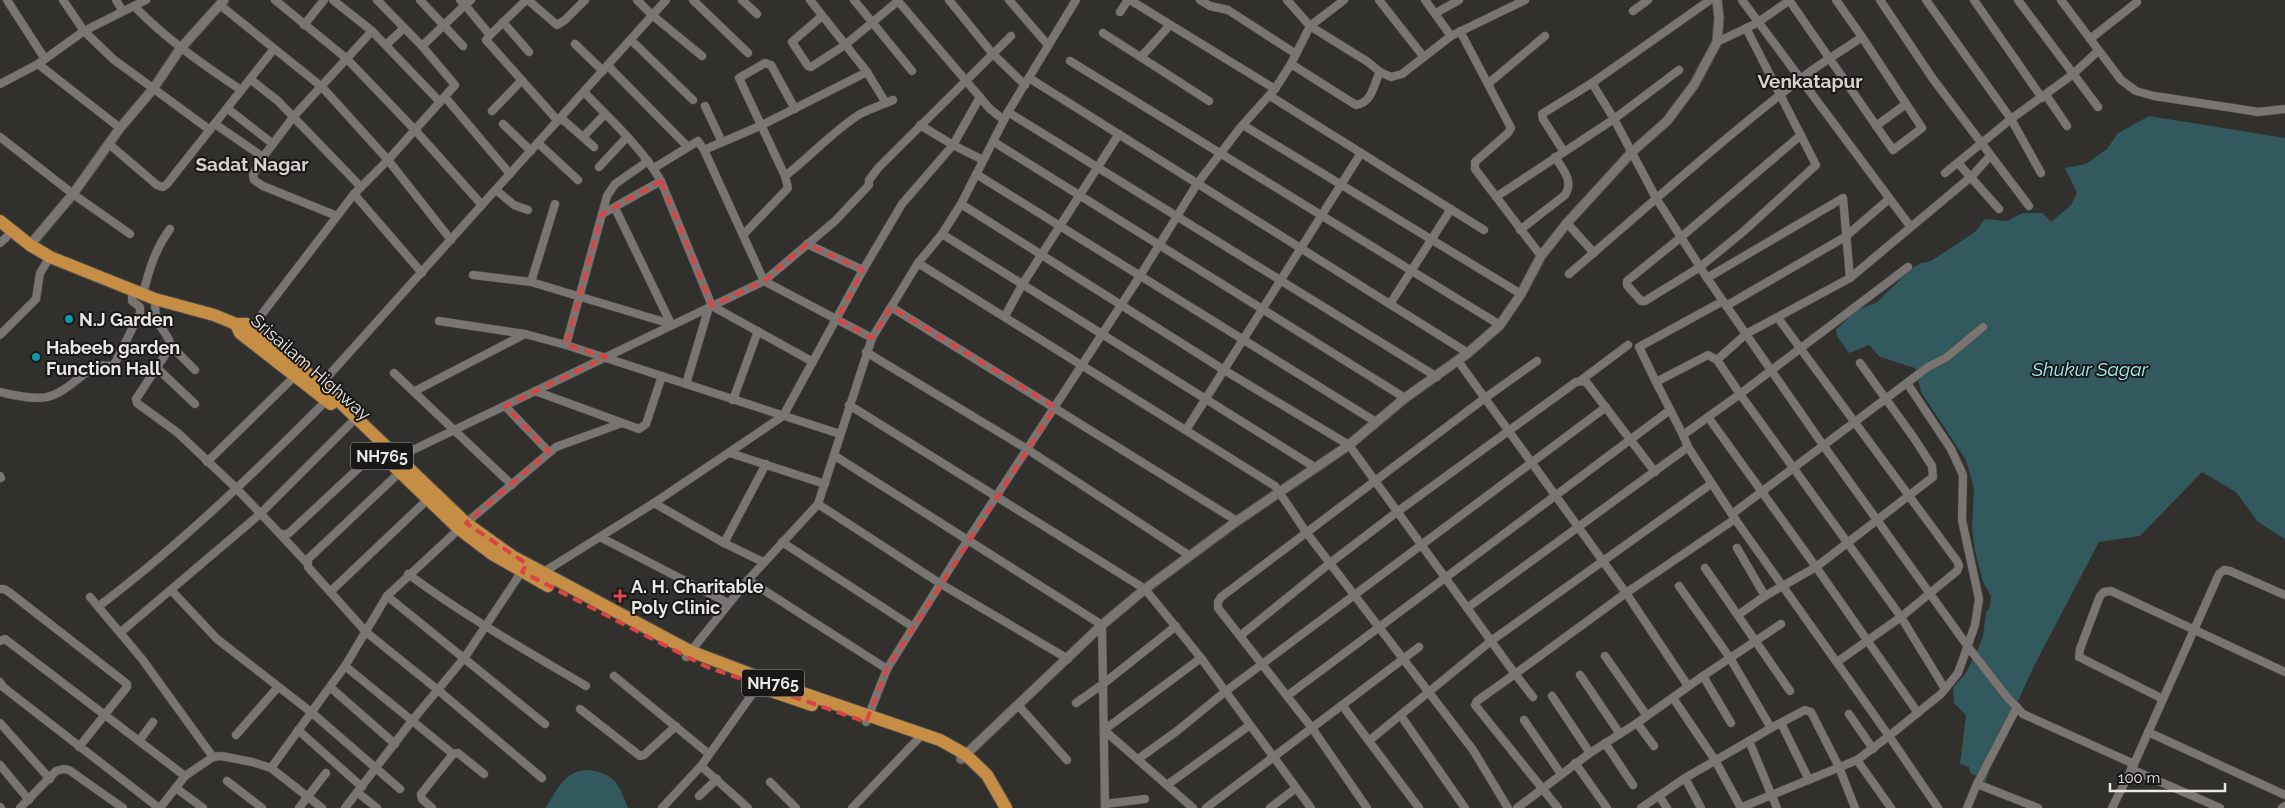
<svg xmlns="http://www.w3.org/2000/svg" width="2285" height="808" font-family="Raleway,sans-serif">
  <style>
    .water { fill: #32595e }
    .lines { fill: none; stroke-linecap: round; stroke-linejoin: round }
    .minor-casing { stroke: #504e4b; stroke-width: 9 }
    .tertiary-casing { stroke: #504e4b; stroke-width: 11 }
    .trunk-casing { stroke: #504e4b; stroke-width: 14 }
    .minor { stroke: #787572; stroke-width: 8 }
    .tertiary { stroke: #787572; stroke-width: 9 }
    .trunk { stroke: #c58e44; stroke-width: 12 }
    .marked { fill: none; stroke: #d94544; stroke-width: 4; stroke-dasharray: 10 6; stroke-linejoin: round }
    .culture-dot { fill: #0f9aa8; stroke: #191816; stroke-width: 2 }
    .health-dot { fill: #e0444e; stroke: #191816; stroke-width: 2 }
    .labels { text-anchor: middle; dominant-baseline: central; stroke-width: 4; stroke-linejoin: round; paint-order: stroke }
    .shield { fill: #191816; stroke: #abaaa7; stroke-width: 1 }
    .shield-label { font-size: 16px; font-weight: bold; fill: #e9e8e5 }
    .poi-label { font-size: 18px; font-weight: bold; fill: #e9e8e5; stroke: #191816; text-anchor: start }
    .street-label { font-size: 18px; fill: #e9e8e5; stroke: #191816 }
    .neighbourhood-label { font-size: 19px; font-weight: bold; fill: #d6d3cf; stroke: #191816 }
    .water-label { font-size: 19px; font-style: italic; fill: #a6f0fb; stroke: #191816 }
  </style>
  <rect width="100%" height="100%" fill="#32302c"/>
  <g class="water">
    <polygon points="2149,116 2285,138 2285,539 2258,522 2236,492 2202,472 2140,536 2099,542 2035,664 1996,748 1985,784 1980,776 1971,774 1969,767 1960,764 1966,715 1954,703 1953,688 1966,673 1979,647 1983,636 1986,613 1990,607 1991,596 1983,582 1975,551 1972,529 1974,489 1966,460 1921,392 1915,368 1880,357 1869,345 1849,353 1837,336 1836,330 1855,311 1877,302 1911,269 1921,263 1931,261 1975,232 1985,219 2007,221 2023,213 2043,213 2051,222 2071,205 2077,193 2065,168 2086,164 2107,149 2118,133"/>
    <path d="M586,770c28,2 33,14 42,38h-82c10,-17 19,-37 40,-38z"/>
  </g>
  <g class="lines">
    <defs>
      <g id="minor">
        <polyline points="7,0 45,59"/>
        <polyline points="63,0 84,31 113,59 210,130"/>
        <polyline points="116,0 122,10"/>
        <polyline points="275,0 347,59 415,130 482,205"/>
        <polyline points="333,0 372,31 440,102"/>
        <polyline points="377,0 422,46 455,85 388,160 354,194 422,273"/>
        <polyline points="420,0 463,46"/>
        <polyline points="460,0 465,5 471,0"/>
        <polyline points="528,0 557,25 565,20 585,0"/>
        <polyline points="637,0 652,15 702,56"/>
        <polyline points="693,0 748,53"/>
        <polyline points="742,0 757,14"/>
        <polyline points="810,0 867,72 886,103 893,100"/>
        <polyline points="854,0 912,71"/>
        <polyline points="949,0 992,53 1025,85"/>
        <polyline points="1009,0 1048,45"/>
        <polyline points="1130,0 1275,89"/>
        <polyline points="1200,0 1210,6 1228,10 1296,54"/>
        <polyline points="1287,0 1310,26 1368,62 1380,72 1391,77 1402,74 1451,36 1525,0"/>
        <polyline points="1379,0 1423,56"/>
        <polyline points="1425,0 1451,36"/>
        <polyline points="1710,0 1592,83 1614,119 1656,198 1707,278 1823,445 1969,648 2007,697 2023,714 2134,764 2112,808"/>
        <polyline points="1742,0 1910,226"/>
        <polyline points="1836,0 1862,37"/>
        <polyline points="1880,0 1933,79 2029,206"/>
        <polyline points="1926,0 2011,119 2041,173"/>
        <polyline points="1974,0 2042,98"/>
        <polyline points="2018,0 2098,107"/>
        <polyline points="2061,0 2121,80 2136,91 2154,96 2246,110 2258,112 2285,109"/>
        <polyline points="220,5 322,87 388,160 451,240"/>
        <path d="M134,6c32,33 68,58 107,84"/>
        <polyline points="1633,11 1648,0"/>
        <polyline points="1120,12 1128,0"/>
        <polyline points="1436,13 1459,0"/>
        <polyline points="822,16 792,42 808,66 811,67 845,45 898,1 990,109 1004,120"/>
        <polyline points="503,22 529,52"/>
        <polyline points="304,25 324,0"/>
        <polyline points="1746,28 1816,165 1744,231 1700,267 1645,301 1641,301 1627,285 1627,281 1680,238 1801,135"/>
        <polyline points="1460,31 1511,128 1508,133 1475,162 1475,169 1541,256"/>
        <polyline points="1103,33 1209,101"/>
        <polyline points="490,35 526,0"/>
        <polyline points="2090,39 2137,2"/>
        <polyline points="631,40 693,100"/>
        <polyline points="1717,42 1757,23 1790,0"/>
        <polyline points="575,44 603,71"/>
        <polyline points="386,45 404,28"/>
        <polyline points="422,46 465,5 490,35 486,40 558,121"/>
        <polyline points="1141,57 1170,25"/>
        <polyline points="1070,61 1500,325"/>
        <polyline points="38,64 120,128"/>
        <path d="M1291,64l65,41c17,-3 17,-20 24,-33"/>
        <polyline points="608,66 687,146"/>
        <polyline points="1029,78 1468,353"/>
        <polyline points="250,79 278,101 361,187"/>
        <polyline points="1489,83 1545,36"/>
        <polyline points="0,84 38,64 84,31 146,0"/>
        <path d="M584,92c27,28 57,55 77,89l51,125 101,56"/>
        <polyline points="2046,95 2067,126"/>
        <polyline points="1270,96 1484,230"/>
        <polyline points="445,97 510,174"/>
        <polyline points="705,106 722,142"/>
        <polyline points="228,109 273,144"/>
        <polyline points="492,111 522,80"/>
        <polyline points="1008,112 1437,377"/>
        <polyline points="561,118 594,147"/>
        <polyline points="215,124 263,157"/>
        <polyline points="503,124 531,151"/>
        <polyline points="920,125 953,145 983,160"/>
        <polyline points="1243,125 1521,294"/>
        <polyline points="1876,126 1906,104"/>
        <polyline points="0,137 73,194 130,234"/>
        <polyline points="583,137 605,114"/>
        <polyline points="994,142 1405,398"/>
        <polyline points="538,143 578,180"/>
        <polyline points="109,144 157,185 163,187 167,184 273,50"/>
        <polyline points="704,150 760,126 867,72"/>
        <polyline points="1564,152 1543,119 1542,114 1592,83"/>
        <polyline points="1958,163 1999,209"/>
        <polyline points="599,167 627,137"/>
        <polyline points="654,168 698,141 704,150 764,281 872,338"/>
        <polyline points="1945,173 2011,119 2072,75 2098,51"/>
        <polyline points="976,174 1376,422"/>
        <path d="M785,176c25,-19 46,-43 72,-60 9,-6 20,-9 29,-13"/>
        <polyline points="496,190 514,205 528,210"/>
        <polyline points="1496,197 1614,119 1679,70"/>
        <polyline points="555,204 531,282 671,324"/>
        <polyline points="961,204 1224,370 1349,445 1515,674 1626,593 1735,519"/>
        <polyline points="615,208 671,324"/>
        <polyline points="602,214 661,181"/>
        <polyline points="337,216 263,186 254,180 253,175 263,157 294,116 372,31"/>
        <polyline points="1567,223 1594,253"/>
        <path d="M1520,230l45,-35c9,-14 -2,-25 -10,-38"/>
        <polyline points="942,234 1316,468"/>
        <polyline points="743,235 788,188 785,176 739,78 765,63 771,65 795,109"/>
        <polyline points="0,243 12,232"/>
        <polyline points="807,244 863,270"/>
        <polyline points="918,263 1275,486 1306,532 1473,750 1508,808"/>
        <path d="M1569,274c76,-65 151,-133 230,-194 20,-16 43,-29 63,-43l60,91 -29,22 -104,-150"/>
        <polyline points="473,275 531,282"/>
        <polyline points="1707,278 1843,198 1850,278 1972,176 1990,156"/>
        <path d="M143,294c6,-24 12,-45 27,-65"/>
        <path d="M155,299c0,6 0,15 2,21 4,10 12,15 14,26l-35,53 1,4 41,30 59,56 42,44 5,2 5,-2 88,-82"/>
        <polyline points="1390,304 1451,209"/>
        <polyline points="1726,306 1845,237 1889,199"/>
        <polyline points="891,307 1237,521"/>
        <polyline points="1005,316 1022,285 1119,134"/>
        <polyline points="1778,318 1957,561 1959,566 1957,571 1901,617 1837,662"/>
        <polyline points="439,321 525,334 566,345 840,434"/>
        <polyline points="249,331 354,194"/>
        <polyline points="0,335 36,299 40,273 50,257"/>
        <polyline points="566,345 607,196 615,184 648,161"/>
        <polyline points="171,346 195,370"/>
        <polyline points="866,352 1027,449 1190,556"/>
        <polyline points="1717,360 1746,334 1850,278"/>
        <polyline points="1458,361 1626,593 1688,686"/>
        <polyline points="157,368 195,404"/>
        <polyline points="394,373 512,485"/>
        <polyline points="1580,381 1628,345"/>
        <polyline points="1656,382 1639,347 1723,301"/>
        <polyline points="1907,383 1951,449 1963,475 1962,520 1979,599 1975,625 1958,673 1941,694 1889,736 1938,808"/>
        <polyline points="321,384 666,0"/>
        <polyline points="686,384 709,307"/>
        <polyline points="415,391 525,334"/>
        <polyline points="535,391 639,429 646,424 662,376"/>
        <path d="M0,392c54,13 54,5 96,-27l16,1 3,-3 25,-50v-6l-8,-6v-11"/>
        <polyline points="733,400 758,331"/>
        <polyline points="849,405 1145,589 1201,658 1311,808"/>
        <polyline points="505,406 549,452"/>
        <polyline points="1708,417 1816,567 1918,713"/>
        <polyline points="1186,430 1361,153"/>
        <polyline points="1683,435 1656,382 1708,355 1717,360 1740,394 1908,267"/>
        <polyline points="1688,447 1735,519 1889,736 1857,760 1740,808"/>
        <polyline points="730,453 825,484"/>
        <polyline points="835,456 1102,625 1105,808"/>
        <polyline points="394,459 764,281 835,221 869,185 869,180 879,167 1011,36"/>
        <polyline points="207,462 296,375"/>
        <polyline points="399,473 308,559 308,567 366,632 438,690 542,778"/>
        <polyline points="0,476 1,478"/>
        <polyline points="654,503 724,543 766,464"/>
        <polyline points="818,504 941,584 1068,659"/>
        <polyline points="1732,514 1928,367 1947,357 1983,327"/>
        <polyline points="466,523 556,447 622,423"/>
        <polyline points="279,533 306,562"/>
        <polyline points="600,537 728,603"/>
        <polyline points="782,542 913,627"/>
        <polyline points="724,543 763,562"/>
        <polyline points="1737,548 1765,596"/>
        <polyline points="1705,568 1790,691"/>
        <polyline points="542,573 654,503 783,416 863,270 902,204 953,145 980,97"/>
        <path d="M408,574c57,42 117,76 178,112"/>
        <polyline points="748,580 887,669"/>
        <polyline points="1679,586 1730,658 1771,728 1805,710 1811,712 1839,767 1855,808"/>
        <polyline points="0,589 4,589 9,592 127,684 127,687 79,747"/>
        <polyline points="171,590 217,639 311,712 400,789"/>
        <polyline points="330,592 427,500"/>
        <polyline points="387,596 545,724"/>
        <polyline points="90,597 142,659 213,757"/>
        <path d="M99,606c82,-62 155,-133 228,-206"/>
        <polyline points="1467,608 1688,447 1683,435 1740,394 1901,617 1945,689"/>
        <polyline points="1738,615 1765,596 1816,567 1933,477 1932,466 1914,438 1860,363"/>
        <polyline points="121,632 260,514 351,423"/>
        <polyline points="1240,636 1330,563 1397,512 1576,382 1583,381 1587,383 1655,472"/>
        <polyline points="0,641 5,639 185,776"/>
        <polyline points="1605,656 1647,716"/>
        <polyline points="686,657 748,580 818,504 872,338 918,263 942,234 961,204 1008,112 1076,0"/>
        <polyline points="345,666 453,754 458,753 484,774"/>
        <polyline points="1580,675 1620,734"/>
        <polyline points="614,676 709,754"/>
        <polyline points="1703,676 1731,723"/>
        <polyline points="0,682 3,687 159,808"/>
        <polyline points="330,687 395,744"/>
        <polyline points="1287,696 1670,410"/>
        <polyline points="1552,696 1590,753"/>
        <polyline points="1533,697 1515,674 1477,701 1475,705 1558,808"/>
        <polyline points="1673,698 1715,760 1741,808"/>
        <polyline points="2163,699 2079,657 2080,649 2100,596 2104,592 2111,591 2285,672"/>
        <polyline points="1076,703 1103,684 1176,626"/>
        <polyline points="1018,705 1067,760"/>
        <polyline points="1342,705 1419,808"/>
        <polyline points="580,709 640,756 644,755 676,726"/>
        <polyline points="1849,714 1873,749"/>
        <polyline points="1401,716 1465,808"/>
        <polyline points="1524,720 1561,774"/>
        <polyline points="866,722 887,669 967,541 1140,276 1197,184 1240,128 1275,89 1291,64 1310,26 1344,0"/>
        <polyline points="0,723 50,779"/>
        <polyline points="1637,723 1654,746"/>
        <polyline points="1781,723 1809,780"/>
        <polyline points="1771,728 1749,741 1777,808"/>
        <polyline points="298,730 362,787"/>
        <polyline points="2148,732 2285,795"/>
        <polyline points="236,735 278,687"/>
        <polyline points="1370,740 1491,641 1711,484"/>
        <polyline points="139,741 153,722"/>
        <polyline points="1605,743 1633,785"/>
        <polyline points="1138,759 1177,731 1226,691 1606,407"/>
        <polyline points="1857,760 1891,808"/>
        <polyline points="1575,763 1607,808"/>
        <polyline points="2134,764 2219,574 2224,570 2230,571 2285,595"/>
        <polyline points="0,765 29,800"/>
        <polyline points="271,768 345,666 387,596 459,529"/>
        <polyline points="2131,769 2220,808"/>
        <polyline points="1685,778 1701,808"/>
        <polyline points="227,781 262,808"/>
        <polyline points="770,782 796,808"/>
        <polyline points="1977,784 2038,808"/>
        <polyline points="1167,785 1250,725"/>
        <polyline points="176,788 203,808"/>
        <polyline points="357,792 377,808"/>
        <polyline points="699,796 717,779"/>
        <polyline points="1659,796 1667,808"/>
        <polyline points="1105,804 1145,799"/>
        <polyline points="0,807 1,808"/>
        <polyline points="20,808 56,771 63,769 69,770 123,808"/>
        <polyline points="160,808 185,776 213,757 221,756 252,762 271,768 322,808"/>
        <polyline points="299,808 326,773"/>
        <polyline points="345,808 411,722 465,657 524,568"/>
        <polyline points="432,808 422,799 421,794 453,754"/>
        <polyline points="662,808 701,766"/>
        <polyline points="748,808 701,766 758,686"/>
        <polyline points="852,808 918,739"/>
        <polyline points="1193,808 1104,730 1201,658"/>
        <polyline points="1206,808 1419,647"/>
        <polyline points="1270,808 1296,788"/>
        <polyline points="1367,808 1312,728 1218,608 1218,602 1221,597 1485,398 1537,361"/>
        <polyline points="1517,808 1590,753 1637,723 1703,676 1781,624"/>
        <polyline points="1641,808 1685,778 1749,741"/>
        <polyline points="1967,808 1977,784 2017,707"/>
        <polyline points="2282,808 2285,806"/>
      </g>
      <g id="tertiary">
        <polyline points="30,245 73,194 120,128 153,89 180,49 224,0"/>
        <polyline points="961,759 1102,625 1145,589 1237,521 1349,445 1405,398 1468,353 1500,325 1521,294 1541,256 1567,223 1632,152 1667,121 1694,85 1717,42 1719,18 1717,0"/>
      </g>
      <g id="trunk">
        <polyline points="0,221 30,245 50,257 155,299 214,315 236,324 246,324 321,384 466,523 512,556 690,651 785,687 940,740 965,754 987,775 1006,808"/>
        <polyline points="236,324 240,333 331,404"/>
        <polyline points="377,450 459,529 492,554 548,586"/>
        <polyline points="751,684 812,705"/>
      </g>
    </defs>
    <use href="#minor" class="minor-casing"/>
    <use href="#tertiary" class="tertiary-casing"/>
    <use href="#trunk" class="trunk-casing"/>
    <use href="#minor" class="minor"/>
    <use href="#tertiary" class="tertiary"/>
    <use href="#trunk" class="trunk"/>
  </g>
  <path class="marked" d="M661,181l51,125 52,-25 43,-37 56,26 -26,49 35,19 19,-31 164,100 -168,262 -21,53 -159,-55 -185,-95 5,-8 -61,-41 83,-71 -44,-46 101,-49 -40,-12 36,-131z"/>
  <g class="culture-dot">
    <circle cx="69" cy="319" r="5"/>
    <circle cx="36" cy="357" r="5"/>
  </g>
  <path class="health-dot" d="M617.5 588.5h5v5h5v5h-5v5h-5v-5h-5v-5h5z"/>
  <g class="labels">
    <g class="shield">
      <rect x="351" y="442.5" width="62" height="27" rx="4"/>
      <rect x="742" y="669.5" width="62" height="27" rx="4"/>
    </g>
    <g class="shield-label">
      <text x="382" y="456">NH765</text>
      <text x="773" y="683">NH765</text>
    </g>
    <g class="poi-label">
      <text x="79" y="319">N.J Garden</text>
      <text x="46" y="347">Habeeb garden<tspan x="46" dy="21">Function Hall</tspan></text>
      <text x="631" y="586">A. H. Charitable<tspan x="631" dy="21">Poly Clinic</tspan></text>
    </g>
    <g class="street-label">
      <text transform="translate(311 367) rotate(41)">Srisailam Highway</text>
    </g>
    <g class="neighbourhood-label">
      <text x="1810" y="81">Venkatapur</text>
      <text x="252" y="164">Sadat Nagar</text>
    </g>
    <g class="water-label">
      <text x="2090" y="369">Shukur Sagar</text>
    </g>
  </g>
  <path d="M2110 783v8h115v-8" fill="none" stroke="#e9e8e5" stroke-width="2.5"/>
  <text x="2118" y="783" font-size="15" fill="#e9e8e5" stroke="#191816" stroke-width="4" paint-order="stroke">100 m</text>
</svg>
